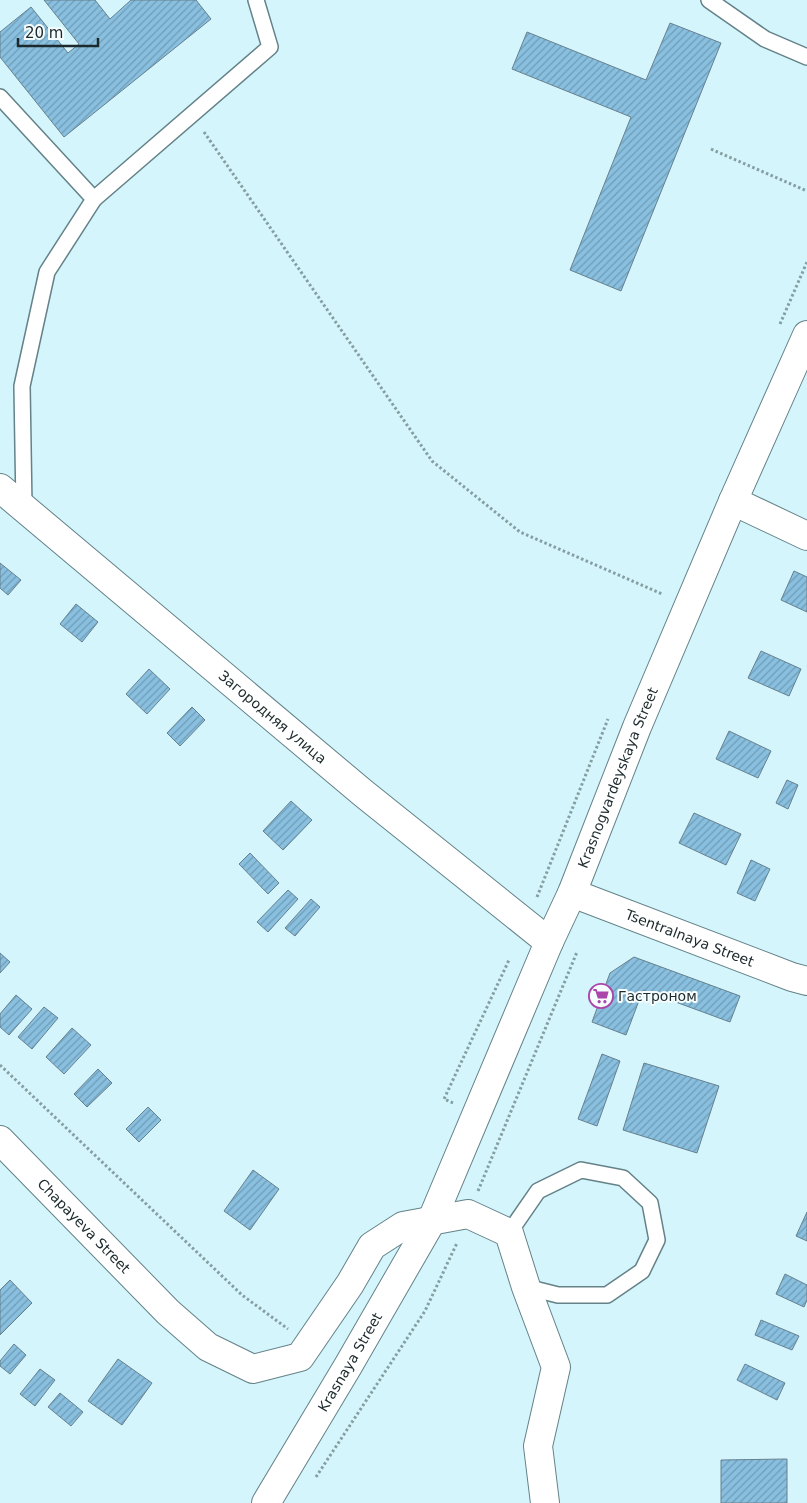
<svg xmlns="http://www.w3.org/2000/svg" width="807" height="1503" font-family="'DejaVu Sans',sans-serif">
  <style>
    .building { fill: url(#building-hatch); stroke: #67808e }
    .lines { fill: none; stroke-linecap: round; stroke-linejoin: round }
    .lane-casing { stroke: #648288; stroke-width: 18 }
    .street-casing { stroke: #648288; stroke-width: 30 }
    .secondary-casing { stroke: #648288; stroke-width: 30 }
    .path { stroke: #859ea2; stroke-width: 3; stroke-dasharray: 2.5 2.5; stroke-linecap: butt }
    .lane { stroke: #fff; stroke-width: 15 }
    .street { stroke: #fff; stroke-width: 28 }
    .secondary { stroke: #fff; stroke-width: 28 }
    .labels { text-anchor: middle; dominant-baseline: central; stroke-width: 4; stroke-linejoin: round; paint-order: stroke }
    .street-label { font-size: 14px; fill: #1d2a2d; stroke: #f6fdfe }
    .poi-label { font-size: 14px; fill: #1d2a2d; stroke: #f6fdfe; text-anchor: start }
  </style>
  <defs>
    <pattern id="building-hatch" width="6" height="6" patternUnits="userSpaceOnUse" patternTransform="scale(1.25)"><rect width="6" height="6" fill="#89c0e0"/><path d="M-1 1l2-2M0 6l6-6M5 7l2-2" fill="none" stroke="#6f9cb6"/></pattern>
  </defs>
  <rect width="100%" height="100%" fill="#d3f5fb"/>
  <g class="building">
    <polygon points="44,0 95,0 110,19 131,0 196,0 211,19 64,137 0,57 0,32 31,7 68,53 79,44"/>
    <polygon points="670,23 721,43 621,291 570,270 631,117 512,69 527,32 646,80"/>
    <polygon points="0,563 21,580 8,595 0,588"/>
    <polygon points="794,571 807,577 807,612 781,600"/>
    <polygon points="76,604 98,622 82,642 60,624"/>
    <polygon points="761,651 801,669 789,696 748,678"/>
    <polygon points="149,669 170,689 147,714 126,694"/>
    <polygon points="192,707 205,720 180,746 167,733"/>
    <polygon points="729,731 771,751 758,778 716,759"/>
    <polygon points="787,780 798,785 788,809 776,803"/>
    <polygon points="291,801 312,820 283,850 263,831"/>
    <polygon points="694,813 741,834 726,865 679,843"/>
    <polygon points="250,853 279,883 268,894 239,864"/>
    <polygon points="751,860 770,869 755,901 737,893"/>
    <polygon points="288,890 298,899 268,932 257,922"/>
    <polygon points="311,899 320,907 295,936 285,928"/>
    <polygon points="0,953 10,962 0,973"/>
    <polygon points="634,957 740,996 730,1022 643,990 626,1035 592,1022 610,973"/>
    <polygon points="16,995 32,1009 9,1035 0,1027 0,1014"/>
    <polygon points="44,1007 58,1018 32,1049 18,1037"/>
    <polygon points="72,1028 91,1045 64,1074 46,1057"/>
    <polygon points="602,1054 620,1061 597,1126 578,1119"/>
    <polygon points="644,1063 719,1086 697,1153 623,1130"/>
    <polygon points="98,1069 112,1083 87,1107 74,1094"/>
    <polygon points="148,1107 161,1120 139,1142 126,1129"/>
    <polygon points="253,1170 279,1189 250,1230 224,1211"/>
    <polygon points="807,1212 807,1241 796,1236"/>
    <polygon points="785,1274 807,1285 807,1300 804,1307 776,1294"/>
    <polygon points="10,1280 32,1303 0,1335 0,1290"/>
    <polygon points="761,1320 799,1336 792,1350 755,1335"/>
    <polygon points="14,1344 26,1355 10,1374 0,1366 0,1361"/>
    <polygon points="118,1359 152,1383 122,1425 88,1401"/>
    <polygon points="745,1364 785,1383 777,1400 737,1380"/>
    <polygon points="40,1369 55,1380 35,1406 20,1394"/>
    <polygon points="60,1393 83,1412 71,1426 48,1407"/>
    <polygon points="787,1459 787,1503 721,1503 721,1460"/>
  </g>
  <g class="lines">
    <defs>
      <g id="lane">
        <polyline points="709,0 765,39 807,57"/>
        <polyline points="0,97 94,199 47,272 22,386 24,508"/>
        <polyline points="94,199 270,47 256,0"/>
        <polyline points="509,1233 538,1191 581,1170 623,1178 650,1203 657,1240 642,1271 607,1295 558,1295 526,1287"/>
      </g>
      <g id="street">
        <path id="s1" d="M0,488l363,305 186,149"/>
        <polyline points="733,501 807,536"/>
        <path id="s2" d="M572,893l220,84 15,4"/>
        <path id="s3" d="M0,1140l168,172 40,35 45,22 47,-12 50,-73 22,-38 31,-20 65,-12 41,19 17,54 30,80 -18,79 7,57"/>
      </g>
      <g id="secondary">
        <path id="s4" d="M266,1503l82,-137 83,-144 118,-280 23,-49 65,-166 96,-226 74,-166"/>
      </g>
    </defs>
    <use href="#lane" class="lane-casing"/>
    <use href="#street" class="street-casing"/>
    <use href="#secondary" class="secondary-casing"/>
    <g class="path">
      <polyline points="204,132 432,461 520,532 662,594"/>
      <polyline points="711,149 807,191"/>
      <polyline points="780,324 807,262"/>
      <polyline points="537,897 608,719"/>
      <polyline points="0,1065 242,1295 288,1329"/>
      <polyline points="453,1103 444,1099 509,960"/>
      <polyline points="478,1191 577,952"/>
      <polyline points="316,1477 425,1311 457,1243"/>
    </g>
    <use href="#lane" class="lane"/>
    <use href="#street" class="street"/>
    <use href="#secondary" class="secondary"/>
  </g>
  <defs>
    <symbol id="supermarket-ring" viewBox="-11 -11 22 22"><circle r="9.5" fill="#f6fdfe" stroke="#ab46aa" stroke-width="1.5"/><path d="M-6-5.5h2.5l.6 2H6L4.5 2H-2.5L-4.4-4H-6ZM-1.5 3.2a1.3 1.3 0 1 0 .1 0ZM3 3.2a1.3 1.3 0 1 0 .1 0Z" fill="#ab46aa"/></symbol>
  </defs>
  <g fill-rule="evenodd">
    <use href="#supermarket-ring" x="587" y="982" width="28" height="28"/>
  </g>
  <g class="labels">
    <g class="street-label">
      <text stroke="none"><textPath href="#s1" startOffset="356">Загородняя улица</textPath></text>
      <text stroke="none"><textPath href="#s4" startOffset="808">Krasnogvardeyskaya Street</textPath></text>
      <text stroke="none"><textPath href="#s2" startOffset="126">Tsentralnaya Street</textPath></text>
      <text stroke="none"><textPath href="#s3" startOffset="120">Chapayeva Street</textPath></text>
      <text stroke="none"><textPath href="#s4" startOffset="164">Krasnaya Street</textPath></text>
    </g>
    <g class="poi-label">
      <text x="618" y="996">Гастроном</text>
    </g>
  </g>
  <path d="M18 38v8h80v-8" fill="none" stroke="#1d2a2d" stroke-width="2.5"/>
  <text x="25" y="38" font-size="15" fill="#1d2a2d" stroke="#f6fdfe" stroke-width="4" paint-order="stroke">20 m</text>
</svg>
